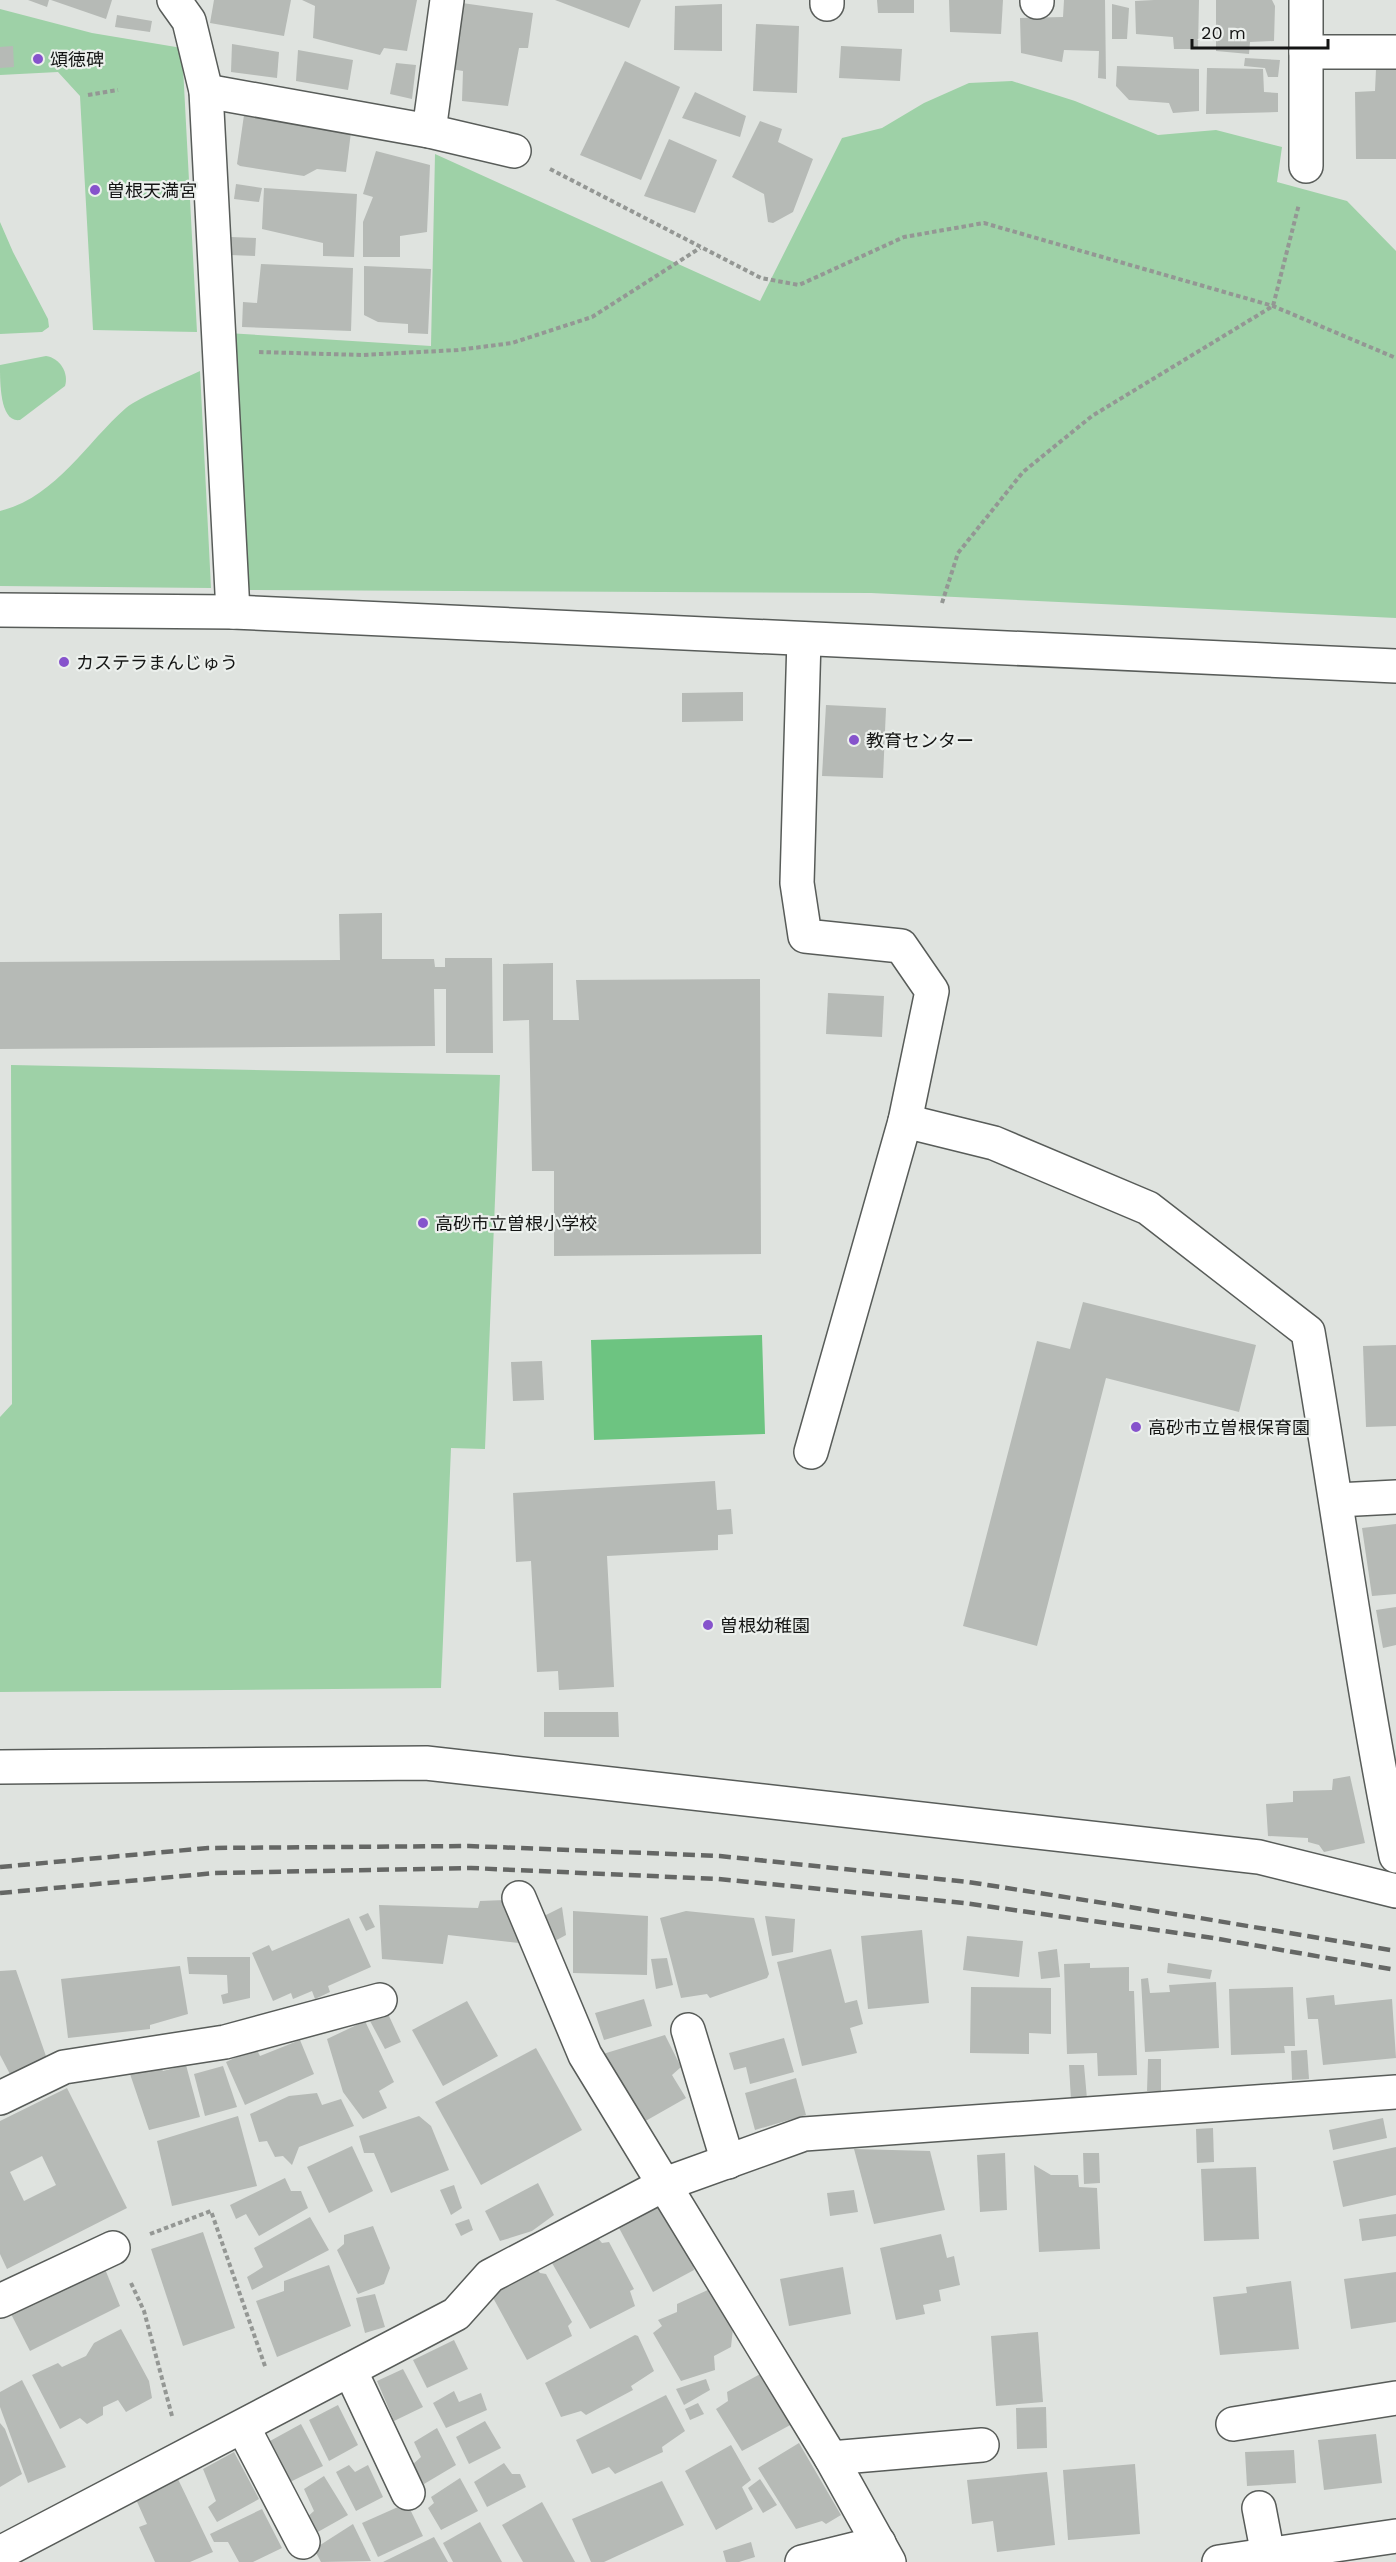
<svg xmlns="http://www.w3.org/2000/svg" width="1396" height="2562" font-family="'Work Sans','Noto Sans JP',sans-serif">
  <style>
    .green { fill: #9ed1a7 }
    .water { fill: #6dc481 }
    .building { fill: #b6bab6; fill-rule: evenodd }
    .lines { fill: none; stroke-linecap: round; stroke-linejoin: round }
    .street-casing { stroke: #585c59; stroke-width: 36 }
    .secondary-casing { stroke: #585c59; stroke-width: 36 }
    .path { stroke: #949794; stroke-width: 4; stroke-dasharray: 4.5 3; stroke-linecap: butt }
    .street { stroke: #fff; stroke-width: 33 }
    .secondary { stroke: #fff; stroke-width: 33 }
    .rail { stroke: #656765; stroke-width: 4.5; stroke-dasharray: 12 6; stroke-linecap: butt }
    .poi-dot { fill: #8653cc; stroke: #ecf0ed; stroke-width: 2 }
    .labels { text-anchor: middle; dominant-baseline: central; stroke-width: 4.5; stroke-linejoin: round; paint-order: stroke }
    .poi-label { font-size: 18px; fill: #141514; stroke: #ecf0ed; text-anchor: start }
  </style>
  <rect width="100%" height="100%" fill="#dfe3df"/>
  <g class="green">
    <polygon points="0,9 92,33 182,48 197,332 93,330 80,96 58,72 0,75"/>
    <polygon points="1012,81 1075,101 1158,135 1216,130 1282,147 1277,182 1347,201 1396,251 1396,618 871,593 248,590 227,333 431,346 435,154 760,301 842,138 882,128 924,103 969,83"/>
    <polygon points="0,222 13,252 48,319 49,327 42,332 0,334"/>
    <path d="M46,356c14,2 23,17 19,30l-45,34c-20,3 -20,-36 -20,-55z"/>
    <path d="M200,371l11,217 -211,-2v-75c56,-14 85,-67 126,-103 14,-11 55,-28 74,-37z"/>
    <polygon points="11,1065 500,1075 485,1449 451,1448 441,1688 0,1692 0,1417 12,1404"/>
  </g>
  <polygon class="water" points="762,1335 765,1434 594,1440 591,1340"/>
  <g class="building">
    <polygon points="28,0 49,0 47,7"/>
    <polygon points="51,0 112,0 106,19"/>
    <polygon points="214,0 291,0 284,36 210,23"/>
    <polygon points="302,0 417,0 407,51 384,48 380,55 313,38 315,6"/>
    <polygon points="555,0 641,0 629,28"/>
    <polygon points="877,0 914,0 914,13 878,13"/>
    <polygon points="949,0 1003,0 1001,34 950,32"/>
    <polygon points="1064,0 1105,0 1106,79 1098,78 1099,51 1064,50 1062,62 1021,53 1020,18 1063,17"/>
    <polygon points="1154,0 1199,0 1198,49 1174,49 1173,37 1136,34 1135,1"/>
    <polygon points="1216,0 1272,0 1275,6 1274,41 1250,42 1249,54 1216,51"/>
    <polygon points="462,3 533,13 528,48 519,48 508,106 462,101 463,71 451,69"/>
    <polygon points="722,4 722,51 674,50 675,6"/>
    <polygon points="1112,4 1129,8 1127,39 1112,39"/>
    <polygon points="117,15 152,21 150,32 115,27"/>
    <polygon points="756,24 799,26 797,93 753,91"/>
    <polygon points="232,44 279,52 277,78 231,72"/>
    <polygon points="13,46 14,67 0,68 0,47"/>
    <polygon points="841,46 902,49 900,81 839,78"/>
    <polygon points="298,50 353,60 348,90 296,81"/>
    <polygon points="1245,58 1280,60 1278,77 1268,77 1265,68 1244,66"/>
    <polygon points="625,61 680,87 641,180 580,155"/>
    <polygon points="396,63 416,65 412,99 390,94"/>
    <polygon points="1117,66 1199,69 1199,111 1173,113 1169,103 1129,100 1116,86"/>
    <polygon points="1207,68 1263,69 1264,92 1278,93 1278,112 1206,114"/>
    <polygon points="1376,69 1396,69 1396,159 1356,159 1355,92 1375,91"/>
    <polygon points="695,92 746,116 740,137 682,118"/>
    <polygon points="244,115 351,132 346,172 317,169 304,176 240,166 237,164"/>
    <polygon points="760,121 782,129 778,142 813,159 793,212 773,223 768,222 764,194 732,177"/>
    <polygon points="669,139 717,160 695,213 644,196"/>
    <polygon points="376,151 430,165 427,232 400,236 400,257 363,257 363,222 373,197 363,194"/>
    <polygon points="236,184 262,188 259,202 234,199"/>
    <polygon points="264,188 357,194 354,257 323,256 323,243 262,229"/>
    <polygon points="231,237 256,238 255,256 230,255"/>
    <polygon points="261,264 353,268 351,331 242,327 243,302 257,303"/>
    <polygon points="364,266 431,269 428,334 408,333 408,324 378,322 364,315"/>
    <polygon points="743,692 743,721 682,722 682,693"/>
    <polygon points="826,705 886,708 883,778 822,776"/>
    <polygon points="382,913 382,959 434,959 435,967 445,967 445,958 492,958 493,1053 446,1053 446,989 434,989 435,1046 0,1049 0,962 340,960 339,914"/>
    <polygon points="553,963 553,1020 579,1020 576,980 760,979 761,1254 554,1256 554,1171 532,1171 529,1020 503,1021 503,964"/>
    <polygon points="828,993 884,996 882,1037 826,1034"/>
    <polygon points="1083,1302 1256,1345 1239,1412 1106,1378 1037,1646 963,1626 1037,1341 1070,1349"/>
    <polygon points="1396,1345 1396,1426 1366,1427 1363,1346"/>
    <polygon points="542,1361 544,1400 513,1401 511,1362"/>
    <polygon points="715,1481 717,1510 731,1509 733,1534 718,1535 718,1550 607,1556 614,1687 559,1690 558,1671 537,1672 531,1561 516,1562 513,1493"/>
    <polygon points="1396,1524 1396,1594 1372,1596 1362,1528"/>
    <polygon points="1396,1607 1396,1645 1383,1648 1376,1610"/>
    <polygon points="544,1712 618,1712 619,1737 544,1737"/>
    <polygon points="1350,1776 1365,1843 1324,1852 1319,1845 1308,1842 1308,1838 1268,1836 1266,1804 1293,1802 1293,1791 1332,1790 1333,1779"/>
    <polygon points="505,1900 519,1943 448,1935 443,1964 382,1959 379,1905 478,1908 480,1901"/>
    <polygon points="562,1907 566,1935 553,1942 542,1917"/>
    <polygon points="573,1911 648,1916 647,1975 573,1973"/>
    <polygon points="686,1911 754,1918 769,1974 767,1978 710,1998 707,1994 681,1998 660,1918"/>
    <polygon points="368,1913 375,1927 366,1931 359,1917"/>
    <polygon points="765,1916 795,1919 793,1952 772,1956"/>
    <polygon points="349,1918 371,1967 328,1986 330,1992 315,1999 312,1991 293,1999 291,1993 273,2001 252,1953 269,1945 272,1951"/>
    <polygon points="922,1930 929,2003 868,2009 861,1936"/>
    <polygon points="967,1936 1023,1941 1019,1977 963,1970"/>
    <polygon points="831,1949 845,2003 857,2000 863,2024 850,2028 857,2053 802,2066 777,1962"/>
    <polygon points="1057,1949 1060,1977 1041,1979 1038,1952"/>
    <polygon points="187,1957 250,1957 250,1998 223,2004 221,1995 228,1993 227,1975 189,1974"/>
    <polygon points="667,1958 673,1985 656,1989 651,1959"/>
    <polygon points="1090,1963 1090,1968 1129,1967 1129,1991 1134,1991 1137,2075 1098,2076 1097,2053 1067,2054 1064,1964"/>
    <polygon points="1168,1963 1212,1970 1210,1979 1167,1973"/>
    <polygon points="180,1966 188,2014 150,2025 150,2029 68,2038 61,1979"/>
    <polygon points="16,1970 47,2059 11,2076 0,2055 0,1971"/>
    <polygon points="1148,1978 1150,1993 1170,1992 1169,1985 1216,1982 1219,2048 1145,2052 1141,1979"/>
    <polygon points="971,1987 1051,1988 1051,2034 1029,2033 1029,2054 970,2053"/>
    <polygon points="1293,1987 1295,2046 1284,2046 1285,2053 1231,2055 1229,1989"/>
    <polygon points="1334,1995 1335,2005 1392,1999 1396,2058 1323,2065 1318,2019 1308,2019 1306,1998"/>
    <polygon points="644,1999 652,2026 604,2040 595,2013"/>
    <polygon points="467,2001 498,2056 443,2086 412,2030"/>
    <polygon points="389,2016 401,2042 385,2049 370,2021"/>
    <polygon points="365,2021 394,2082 379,2091 387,2108 363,2119 343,2092 327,2039"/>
    <polygon points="665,2035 681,2067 672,2075 686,2098 642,2123 603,2054"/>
    <polygon points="784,2038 794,2072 750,2084 746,2067 734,2070 729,2053"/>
    <polygon points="300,2040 314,2074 245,2105 226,2062 256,2048 260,2056"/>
    <polygon points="536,2048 582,2130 481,2185 435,2102"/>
    <polygon points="1307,2050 1309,2079 1292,2080 1291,2051"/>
    <polygon points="1148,2059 1161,2059 1161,2091 1147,2091"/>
    <polygon points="159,2065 163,2071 186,2065 200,2117 149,2130 130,2074"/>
    <polygon points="1069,2065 1084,2065 1087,2099 1071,2100"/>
    <polygon points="223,2066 237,2107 205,2116 194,2074"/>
    <polygon points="796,2078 806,2115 755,2130 745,2093"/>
    <path d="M67,2088l60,120 -120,61 -7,-15v-133zM42,2156l14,29 -32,16 -14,-29z"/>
    <polygon points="317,2093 322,2105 341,2099 354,2126 299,2147 292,2165 283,2156 275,2157 267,2141 259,2142 250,2114 289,2096"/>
    <polygon points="238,2116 257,2186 172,2206 157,2141"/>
    <polygon points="419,2116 431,2126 449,2170 391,2193 374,2153 364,2153 359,2136"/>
    <polygon points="1383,2118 1387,2138 1333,2150 1329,2130"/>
    <polygon points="1213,2128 1214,2162 1197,2163 1196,2129"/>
    <polygon points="352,2146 373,2191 329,2213 307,2167"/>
    <polygon points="1396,2147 1396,2195 1343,2207 1333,2161"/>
    <polygon points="854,2149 930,2151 945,2210 874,2224"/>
    <polygon points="1005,2153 1007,2210 980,2212 977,2155"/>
    <polygon points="1083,2153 1099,2153 1100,2183 1084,2184"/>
    <polygon points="1034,2165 1051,2175 1078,2175 1079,2187 1097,2188 1100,2249 1039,2252"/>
    <polygon points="1256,2167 1259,2239 1204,2241 1201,2169"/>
    <polygon points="285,2178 291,2191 301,2191 308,2208 259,2236 246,2214 236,2219 230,2205"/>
    <polygon points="538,2183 554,2215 532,2231 500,2241 485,2211"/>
    <polygon points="454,2185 462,2208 451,2215 440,2190"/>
    <polygon points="854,2190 858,2212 830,2216 827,2193"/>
    <polygon points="659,2204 692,2260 694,2270 653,2292 618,2226"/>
    <polygon points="1396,2214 1396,2236 1362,2241 1359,2219"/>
    <polygon points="310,2217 329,2250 252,2290 247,2277 263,2267 254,2248"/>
    <polygon points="469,2219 473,2230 461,2236 455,2224"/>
    <polygon points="373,2226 390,2268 384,2284 358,2294 337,2250 344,2244 344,2235"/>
    <polygon points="203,2232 235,2328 183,2346 151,2249"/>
    <polygon points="941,2234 947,2258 954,2256 960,2285 939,2290 941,2301 923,2305 925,2314 896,2320 880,2248"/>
    <polygon points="597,2237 602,2243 609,2242 634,2289 630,2291 635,2306 590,2329 552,2263 553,2259"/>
    <polygon points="329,2265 351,2326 277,2357 256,2301 284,2291 284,2281"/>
    <polygon points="843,2267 851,2314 789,2326 780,2279"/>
    <polygon points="536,2268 540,2273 546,2274 572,2322 568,2326 572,2336 527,2360 491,2294"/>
    <polygon points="105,2269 120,2306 30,2351 11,2314"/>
    <polygon points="1396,2272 1396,2322 1351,2329 1344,2279"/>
    <polygon points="1291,2281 1299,2349 1220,2355 1213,2297 1247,2293 1246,2287"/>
    <polygon points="710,2289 733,2328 731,2347 714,2356 715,2370 681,2381 653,2333 662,2326 658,2320 677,2312 677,2304"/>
    <polygon points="375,2294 385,2327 365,2333 356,2298"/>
    <polygon points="121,2329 149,2381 152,2398 126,2412 118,2400 103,2407 103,2415 87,2424 80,2418 60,2429 32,2375 58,2363 62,2367 86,2356 94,2343"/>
    <polygon points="1038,2332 1043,2402 996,2406 991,2336"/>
    <polygon points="635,2335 638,2336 654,2371 631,2386 633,2390 586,2415 581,2411 561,2417 545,2383"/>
    <polygon points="454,2340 468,2369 427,2388 413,2360"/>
    <polygon points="403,2369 423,2407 394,2421 377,2381"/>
    <polygon points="764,2372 794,2423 742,2451 716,2409 728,2401 727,2392"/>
    <polygon points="706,2379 710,2390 684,2405 676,2389"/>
    <polygon points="22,2380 66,2467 28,2483 0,2407 0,2392"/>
    <polygon points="454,2391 459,2402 481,2393 487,2410 446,2428 433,2403"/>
    <polygon points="666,2395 685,2431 662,2447 663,2452 615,2474 609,2467 592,2474 576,2440"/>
    <polygon points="698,2403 704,2414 690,2420 685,2409"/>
    <polygon points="338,2405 358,2445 329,2461 309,2420"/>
    <polygon points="1046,2407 1047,2448 1017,2449 1016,2408"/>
    <polygon points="485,2421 501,2448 469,2464 456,2437"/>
    <polygon points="0,2423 5,2429 22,2474 0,2487"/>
    <polygon points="301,2424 323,2466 290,2482 270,2441"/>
    <polygon points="437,2428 456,2465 424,2484 412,2465 421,2457 414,2442"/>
    <polygon points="1376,2434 1382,2483 1324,2490 1318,2440"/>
    <polygon points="799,2443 841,2515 826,2524 822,2521 796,2529 758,2468"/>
    <polygon points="731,2445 751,2480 742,2487 753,2509 716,2530 685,2471"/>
    <polygon points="1294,2450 1296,2483 1247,2486 1245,2452"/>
    <polygon points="234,2452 259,2499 217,2522 208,2507 216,2501 203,2469"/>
    <polygon points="504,2463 512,2474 520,2474 526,2487 487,2507 474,2482"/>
    <polygon points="1135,2464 1140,2534 1068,2540 1063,2470"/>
    <polygon points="349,2465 355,2472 368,2465 383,2497 356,2511 336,2472"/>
    <polygon points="1047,2472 1055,2545 997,2552 993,2521 972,2524 967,2480"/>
    <polygon points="176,2475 213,2552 190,2562 155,2562 139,2527 147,2524 134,2495"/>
    <polygon points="324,2476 348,2515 316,2533 306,2518 314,2511 304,2489"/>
    <polygon points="460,2478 478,2511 441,2530 428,2508 434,2503 431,2497"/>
    <polygon points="760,2479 777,2505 763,2513 748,2488"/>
    <polygon points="662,2481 684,2525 604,2562 591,2562 572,2519"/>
    <polygon points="542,2502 575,2562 523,2562 502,2525"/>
    <polygon points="407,2503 423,2536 378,2557 362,2523"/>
    <polygon points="262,2509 282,2548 253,2562 239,2562 228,2542 214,2542 210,2534"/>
    <polygon points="480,2522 502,2562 453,2562 443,2543"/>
    <polygon points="353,2524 371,2561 321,2562 314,2549"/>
    <polygon points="434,2537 448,2562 383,2562"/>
    <polygon points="751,2542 755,2557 739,2562 726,2562 723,2551"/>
  </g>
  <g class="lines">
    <defs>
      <g id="street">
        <polyline points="174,0 189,21 206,91 233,612"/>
        <polyline points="1037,0 1037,2"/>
        <polyline points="1306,0 1306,166"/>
        <polyline points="827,4 827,0"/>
        <polyline points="1306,52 1396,52"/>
        <polyline points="206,91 429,131 514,151"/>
        <polyline points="429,131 447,0"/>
        <polyline points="0,610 233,612 1396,666"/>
        <polyline points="804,639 797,883 805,936 901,946 932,991 905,1121 811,1452"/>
        <path d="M905,1121l89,22 154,65 160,124c30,174 53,351 88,524"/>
        <polyline points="1337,1500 1396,1497"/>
        <polyline points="519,1898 585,2055 831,2458 889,2562"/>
        <polyline points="688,2030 728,2162"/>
        <polyline points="0,2098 64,2067 225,2042 380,2000"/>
        <polyline points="0,2301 113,2248"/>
        <polyline points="350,2370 408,2493"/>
        <polyline points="1233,2424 1396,2398"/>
        <polyline points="243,2427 303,2542"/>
        <polyline points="831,2458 982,2445"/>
        <polyline points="1259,2508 1268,2555"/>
        <polyline points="0,2553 456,2314 490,2276 665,2184 804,2134 1396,2092"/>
        <polyline points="802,2562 879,2543"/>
        <polyline points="1219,2562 1396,2536"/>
      </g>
      <polyline id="secondary" points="0,1767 426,1763 1259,1857 1396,1891"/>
    </defs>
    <use href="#street" class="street-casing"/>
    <use href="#secondary" class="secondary-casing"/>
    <g class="path">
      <polyline points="88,95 118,90"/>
      <polyline points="550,169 761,278 799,285 904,237 984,223 1273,306 1396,358"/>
      <polyline points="259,352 362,355 458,350 512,343 592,317 700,248"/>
      <polyline points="942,603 958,553 1023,472 1092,416 1273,306 1299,204"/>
      <polyline points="150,2234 211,2211 266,2369"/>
      <polyline points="131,2283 144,2311 172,2416"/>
    </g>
    <use href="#street" class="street"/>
    <use href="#secondary" class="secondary"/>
    <g class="rail">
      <polyline points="0,1867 208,1848 469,1846 720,1856 968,1882 1200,1918 1396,1951"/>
      <polyline points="0,1893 215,1873 471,1868 718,1879 964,1903 1213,1938 1396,1970"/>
    </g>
  </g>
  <g class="poi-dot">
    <circle cx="38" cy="59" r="6"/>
    <circle cx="95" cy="190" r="6"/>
    <circle cx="64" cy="662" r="6"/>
    <circle cx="854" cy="740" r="6"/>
    <circle cx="423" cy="1223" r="6"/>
    <circle cx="1136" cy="1427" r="6"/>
    <circle cx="708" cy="1625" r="6"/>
  </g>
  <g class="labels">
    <g class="poi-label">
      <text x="50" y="59">頌徳碑</text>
      <text x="107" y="190">曽根天満宮</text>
      <text x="76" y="662">カステラまんじゅう</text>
      <text x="866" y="740">教育センター</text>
      <text x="435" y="1223">高砂市立曽根小学校</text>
      <text x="1148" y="1427">高砂市立曽根保育園</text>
      <text x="720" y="1625">曽根幼稚園</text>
    </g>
  </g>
  <path d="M1192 39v9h136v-9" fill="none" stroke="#141514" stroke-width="3"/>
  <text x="1201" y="39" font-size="18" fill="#141514" stroke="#ecf0ed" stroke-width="4.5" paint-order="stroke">20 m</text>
</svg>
